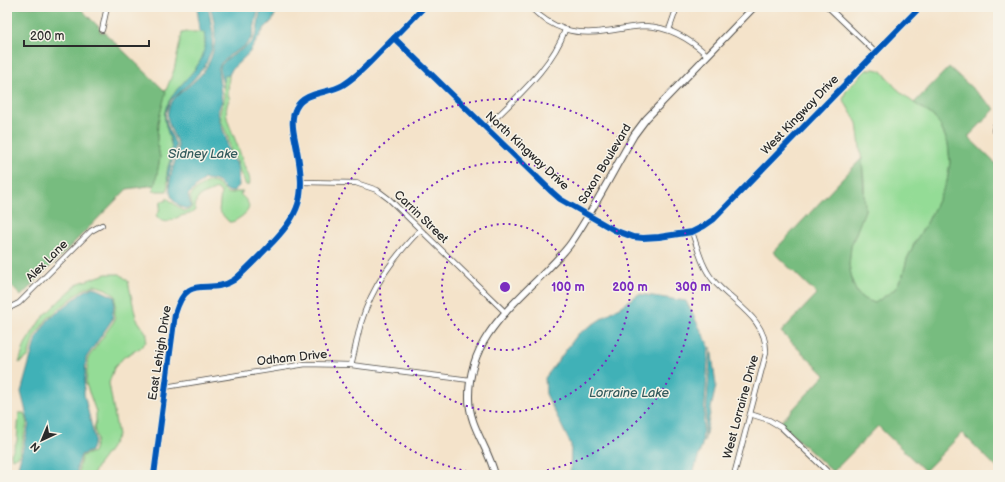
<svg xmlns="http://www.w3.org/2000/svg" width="1005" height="482" font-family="'Balsamiq Sans',sans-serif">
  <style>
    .green { fill: #94dc96; stroke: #608460 }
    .forest { fill: #77bc7f; stroke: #517455 }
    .water { fill: #40b1b7; stroke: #366e71 }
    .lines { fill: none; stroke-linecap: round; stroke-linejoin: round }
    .minor-casing { stroke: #494743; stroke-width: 6 }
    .major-casing { stroke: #494743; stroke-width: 8 }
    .minor { stroke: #fff; stroke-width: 4.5 }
    .major { stroke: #fff; stroke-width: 6 }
    .cycleway-casing { stroke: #f7f3e8; stroke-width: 8 }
    .cycleway { stroke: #0057b8; stroke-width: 6 }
    .ring { fill: none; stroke: #7b2cbf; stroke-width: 2; stroke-dasharray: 2 4 }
    .labels { text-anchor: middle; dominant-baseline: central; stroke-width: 3; stroke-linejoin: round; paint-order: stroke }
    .street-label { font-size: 12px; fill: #2b2b2b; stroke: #f7f3e8 }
    .water-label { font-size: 13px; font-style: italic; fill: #325a5c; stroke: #f7f3e8 }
    .centre { fill: #7b2cbf; stroke: #f7f3e8; stroke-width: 2 }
    .ring-label { font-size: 12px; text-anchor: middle; font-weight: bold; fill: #7b2cbf; stroke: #f7f3e8; stroke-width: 3; stroke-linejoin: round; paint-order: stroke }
  </style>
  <rect width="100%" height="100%" fill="#f7f3e8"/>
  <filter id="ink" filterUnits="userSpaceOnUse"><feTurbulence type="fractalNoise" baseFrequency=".025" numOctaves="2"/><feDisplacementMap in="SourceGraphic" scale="8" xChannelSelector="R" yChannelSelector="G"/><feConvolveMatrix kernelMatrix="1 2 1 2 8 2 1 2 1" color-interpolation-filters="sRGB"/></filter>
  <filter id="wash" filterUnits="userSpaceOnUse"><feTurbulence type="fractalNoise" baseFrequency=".012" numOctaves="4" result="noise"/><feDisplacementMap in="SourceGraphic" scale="16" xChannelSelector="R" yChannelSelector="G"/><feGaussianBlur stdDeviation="0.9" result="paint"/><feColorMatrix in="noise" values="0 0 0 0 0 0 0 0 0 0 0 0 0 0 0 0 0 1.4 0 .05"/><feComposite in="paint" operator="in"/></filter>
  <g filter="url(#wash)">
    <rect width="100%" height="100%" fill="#f4e3ca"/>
    <g class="green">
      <path d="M187,32h17c8,35 -26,47 -37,74 -7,15 5,31 5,46 0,7 -5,13 -5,21 0,6 2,11 0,18h-14l7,-33 -3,-17 1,-19 7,-29 9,-23 8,-37z"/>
      <polygon points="874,69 882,71 895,87 910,100 932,115 939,123 948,143 950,162 947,182 927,223 916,240 907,259 903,275 895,289 875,303 864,299 857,293 853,284 849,265 851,246 865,210 864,179 857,123 843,99 846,91 866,70"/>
      <path d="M229,75l-1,20 2,3c-9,16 1,29 6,44 3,7 5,14 7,21 3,8 9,15 6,23l-3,-1 -6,-12 -3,-12 -6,-7 -3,-17 -7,-16 -1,-10 4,-10 -1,-21 1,-4z"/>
      <path d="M207,182c13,-1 12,6 22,12l7,-2h7l-3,2c10,9 13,14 1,23 -5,3 -6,5 -12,5l-10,-11 2,-19 -4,-3 -17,7 -4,5 -1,9c-4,5 -8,4 -14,6 -11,4 -17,11 -25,-1l3,-3 2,-11h5l1,-3 16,13 6,-1 3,-4 -2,-9 4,-6z"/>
      <polygon points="106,274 120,274 128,281 136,318 147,334 146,342 140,348 124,357 114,368 109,383 118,435 110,449 98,465 93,475 79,475 79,467 82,456 93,452 97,440 94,428 96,421 96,412 86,384 88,358 114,321 116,296 106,289 94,285 82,290 47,319 34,337 28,357 19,363 25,344 41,319 60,300 79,283"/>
      <polygon points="19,413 24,413 27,424 19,456 12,459 11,454 17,441"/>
    </g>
    <g class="forest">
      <polygon points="7,7 79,7 100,28 100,32 104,32 166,92 158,122 157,141 160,158 155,185 127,189 21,296 7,282"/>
      <polygon points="949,67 995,109 968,137 998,166 998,469 962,433 925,471 878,426 833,472 780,423 825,375 781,332 817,294 773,252 862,158 865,210 851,246 849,265 853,284 857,293 864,299 875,303 895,289 903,275 907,259 916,240 927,223 947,182 950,162 948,143 939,123 932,115 914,103"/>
    </g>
    <g class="water">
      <path d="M197,7h11l1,4 4,23 -1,15 -7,17 -13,15 -22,20 -5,13 2,11 9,20 -8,36c-3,-12 4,-18 4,-30 0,-15 -12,-30 -5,-45 11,-27 45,-39 37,-74h-4z"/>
      <path d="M210,7h49l-7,31 -7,8 -15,9 -9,8 -3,6 4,32 -4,10 2,11 6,16 3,17 7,7 2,8 1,16 -5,5 -4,1c-14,-7 -5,-11 -26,-13l-16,16 3,11 -3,3c-5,0 -8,-3 -11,-5 -17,-15 0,-40 1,-58 0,-3 -2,-6 -3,-8 -6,-12 -11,-23 -4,-35 4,-7 16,-15 22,-21 5,-4 11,-10 14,-16 10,-17 10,-40 3,-59z"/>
      <path d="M261,7h19l-2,1 -6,13 -8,8 -15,24 -17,16 -3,6 -5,1 -1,11c0,-6 -4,-13 -3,-19 2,-10 26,-18 33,-28 6,-9 5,-23 8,-33z"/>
      <polygon points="93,287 115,297 112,320 86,358 84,394 95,440 91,451 81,455 77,467 77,475 16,475 29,424 21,392 36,338 48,320 83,292"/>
      <polygon points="639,294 686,301 709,346 702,445 693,474 691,475 570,475 571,445 546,394 545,378 578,334"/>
      <polygon points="711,347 716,385 704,442"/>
    </g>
  </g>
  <g filter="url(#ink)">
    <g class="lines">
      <defs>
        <g id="minor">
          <path d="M530,7c22,22 45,29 76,24 12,-1 26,-5 39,-5 25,1 45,13 62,29"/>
          <polyline points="828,7 876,53"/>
          <polyline points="102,30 107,7"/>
          <polyline points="669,30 677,7"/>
          <polyline points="394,38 552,192 560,199 614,230 633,237 643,238 659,237 692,232 704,226 714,219 920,7"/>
          <path d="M486,128c28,-29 66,-60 79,-98"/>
          <polyline points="994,130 998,117"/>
          <polyline points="302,182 356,183 377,190 389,199 506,313"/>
          <path d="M692,232c6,17 10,35 21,48 20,24 54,38 53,73l-32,122"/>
          <polyline points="7,309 19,303 91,231 102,225"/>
          <path d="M351,365c4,-14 6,-28 10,-42 11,-37 33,-66 59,-93"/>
          <polyline points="165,387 306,364 351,365 470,380"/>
          <polyline points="750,414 769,420 781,427 831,475"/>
          <path d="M154,475l21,-161c13,-44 33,-17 59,-34 12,-10 22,-21 33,-32 34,-35 39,-50 30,-98 -2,-13 -8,-29 -1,-42 9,-17 32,-14 47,-23 15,-9 26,-22 38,-34 15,-15 29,-29 43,-44"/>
        </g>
        <path id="major" d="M495,475c-6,-27 -26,-48 -26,-77 -1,-58 41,-90 78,-128 8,-9 17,-17 24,-27 23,-34 42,-72 63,-108l12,-16 108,-112"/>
      </defs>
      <use href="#minor" class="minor-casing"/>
      <use href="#major" class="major-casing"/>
      <use href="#minor" class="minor"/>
      <use href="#major" class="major"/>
      <defs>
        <g id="cycleway">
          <polyline points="394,38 552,192 560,199 614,230 633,237 643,238 659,237 692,232 704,226 714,219 920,7"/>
          <path d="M154,475l21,-161c13,-44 33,-17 59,-34 12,-10 22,-21 33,-32 34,-35 39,-50 30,-98 -2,-13 -8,-29 -1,-42 9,-17 32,-14 47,-23 15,-9 26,-22 38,-34 15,-15 29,-29 43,-44"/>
        </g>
      </defs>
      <use href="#cycleway" class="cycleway-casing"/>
      <use href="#cycleway" class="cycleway"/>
    </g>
  </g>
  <g class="ring">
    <circle cx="505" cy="287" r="63"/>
    <circle cx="505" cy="287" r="125"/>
    <path d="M503 475A188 188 0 1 1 507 475"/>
  </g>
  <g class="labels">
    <g class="street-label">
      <text transform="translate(800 115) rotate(-46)">West Kingway Drive</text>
      <text transform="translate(527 151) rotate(43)">North Kingway Drive</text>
      <text transform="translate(605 164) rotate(-59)">Saxon Boulevard</text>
      <text transform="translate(421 217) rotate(44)">Carrin Street</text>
      <text transform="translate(47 261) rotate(-45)">Alex Lane</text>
      <text transform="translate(160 353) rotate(-81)">East Lehigh Drive</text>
      <text transform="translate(292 358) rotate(-6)">Odham Drive</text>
      <text transform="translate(741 407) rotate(-75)">West Lorraine Drive</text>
    </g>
    <g class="water-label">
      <text x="203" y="154">Sidney Lake</text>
      <text x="629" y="393">Lorraine Lake</text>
    </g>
  </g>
  <circle cx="505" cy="287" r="6" class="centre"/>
  <g class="ring-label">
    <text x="568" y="291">100 m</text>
    <text x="630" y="291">200 m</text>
    <text x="693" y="291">300 m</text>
  </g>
  <rect width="1005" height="482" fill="none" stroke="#f7f3e8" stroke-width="24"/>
  <g transform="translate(42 440) rotate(224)" stroke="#f7f3e8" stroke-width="3" paint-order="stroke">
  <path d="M0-3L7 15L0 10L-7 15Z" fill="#2b2b2b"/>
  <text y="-6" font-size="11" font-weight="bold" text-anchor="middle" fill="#2b2b2b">N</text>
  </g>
  <path d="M24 40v6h125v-6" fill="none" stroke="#2b2b2b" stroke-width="2"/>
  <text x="30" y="40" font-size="12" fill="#2b2b2b" stroke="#f7f3e8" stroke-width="3" paint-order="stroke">200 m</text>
</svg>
